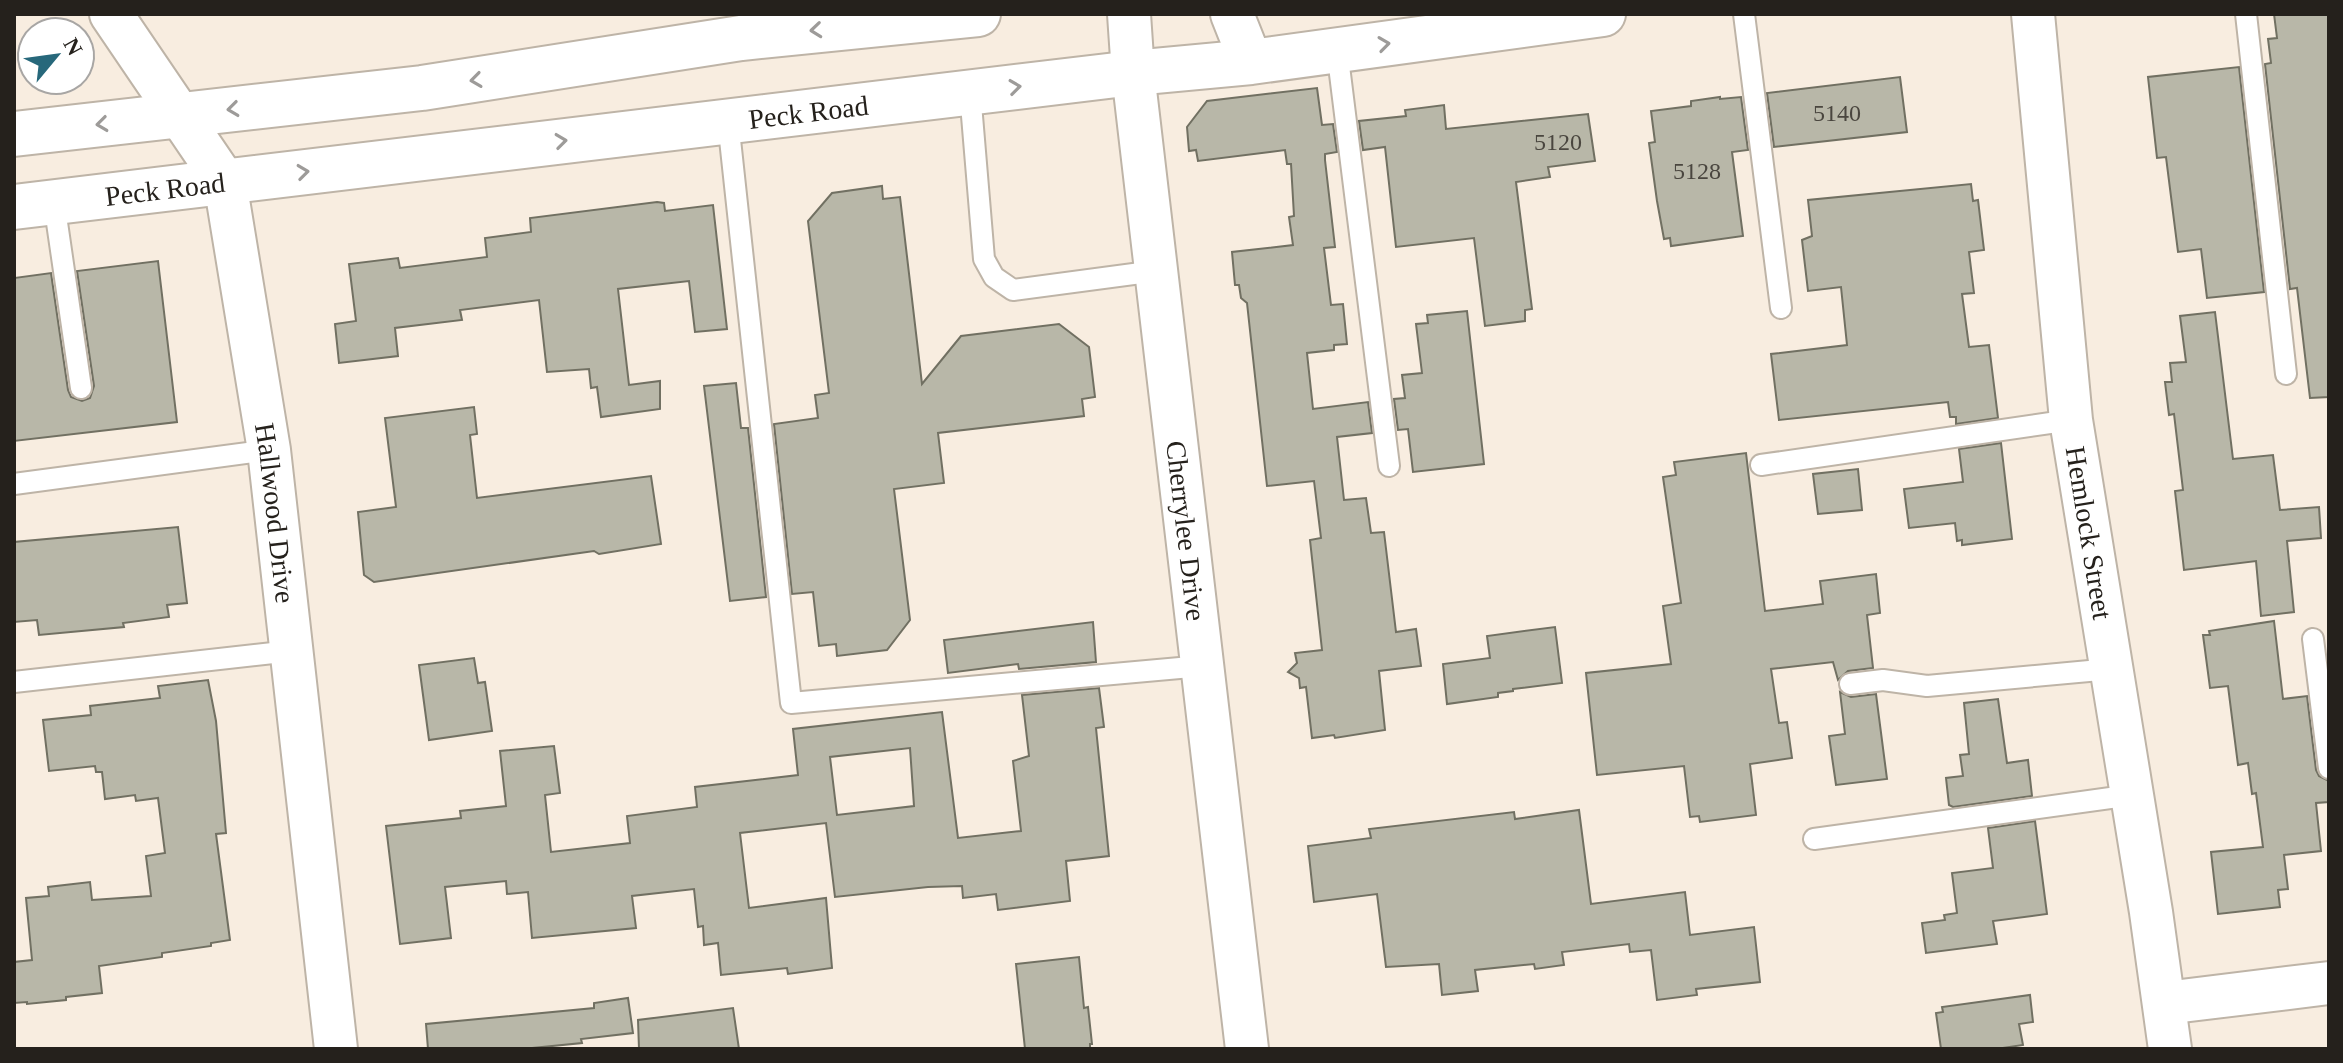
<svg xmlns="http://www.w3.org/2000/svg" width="2343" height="1063" font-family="'Times New Roman',serif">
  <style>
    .building { fill: #b8b7a8; stroke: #717062; stroke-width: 2; fill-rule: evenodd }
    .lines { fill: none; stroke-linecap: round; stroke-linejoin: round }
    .service-casing { stroke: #beb4a7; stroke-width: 24 }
    .minor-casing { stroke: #beb4a7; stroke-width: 46 }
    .secondary-casing { stroke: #beb4a7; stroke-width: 48 }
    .service { stroke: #fff; stroke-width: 20 }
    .minor { stroke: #fff; stroke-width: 42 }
    .secondary { stroke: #fff; stroke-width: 44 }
    .oneway { stroke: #9d9b99 }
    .labels { text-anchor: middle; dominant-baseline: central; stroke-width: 6; stroke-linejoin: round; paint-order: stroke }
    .number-label { font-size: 24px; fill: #4a463f }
    .street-label { font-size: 28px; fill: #25211c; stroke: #fff }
  </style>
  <rect width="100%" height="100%" fill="#f8ede0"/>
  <g class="building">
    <polygon points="2274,14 2329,14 2329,397 2310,398 2297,288 2290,289 2265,64 2271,63 2268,39 2277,38"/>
    <polygon points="2239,67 2264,292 2207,298 2201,249 2178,252 2166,157 2157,158 2148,77"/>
    <polygon points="1900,77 1907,132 1774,147 1767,93"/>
    <polygon points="1317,88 1322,125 1333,124 1337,152 1325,154 1325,160 1335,247 1324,248 1331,305 1343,304 1347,344 1334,345 1334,350 1307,353 1313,409 1368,402 1372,433 1337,437 1344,500 1366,498 1371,533 1384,532 1396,632 1416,629 1421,666 1379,671 1385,730 1335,738 1334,735 1312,738 1306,687 1300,688 1299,678 1288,672 1297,663 1295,653 1322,650 1310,540 1321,538 1314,481 1267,486 1247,303 1241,298 1239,285 1235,285 1232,252 1293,245 1289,217 1294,216 1291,164 1287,164 1285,150 1198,161 1196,150 1189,151 1187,127 1207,101"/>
    <polygon points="1720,97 1720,99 1741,97 1748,150 1732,152 1743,236 1671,246 1670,238 1664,239 1657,201 1649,143 1655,142 1651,111 1691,106 1691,101"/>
    <polygon points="1444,105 1446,129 1588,114 1595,161 1548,167 1550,177 1516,182 1532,309 1525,310 1525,321 1485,326 1474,238 1396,247 1385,147 1363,150 1359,121 1406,116 1405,110"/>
    <polygon points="1971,184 1973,201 1978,200 1984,250 1969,252 1974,293 1962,294 1969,347 1989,345 1998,418 1956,424 1956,417 1950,417 1948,402 1779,420 1771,354 1847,345 1841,287 1808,291 1802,240 1812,236 1808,200"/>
    <polygon points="882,186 883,199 900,197 922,384 961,336 1059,324 1089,347 1095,397 1082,399 1084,416 938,433 944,483 894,489 910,620 887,650 837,656 836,644 819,646 813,592 792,594 774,424 818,418 815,395 829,393 808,221 832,193"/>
    <polygon points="657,202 664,203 665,211 713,205 727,329 695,332 689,281 618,289 629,385 660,381 660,409 601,417 597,387 591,388 589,369 547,372 539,300 460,310 462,320 395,328 398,356 339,363 335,324 356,321 349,264 398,258 400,268 487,257 485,238 531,232 530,218"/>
    <polygon points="158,261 177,422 14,441 14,278 51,273 68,390 71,397 82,401 90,398 94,386 77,271"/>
    <polygon points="1467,311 1484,464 1413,472 1408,429 1398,430 1394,399 1405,398 1402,375 1422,373 1416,324 1428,323 1427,315"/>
    <polygon points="2215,312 2233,459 2273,455 2280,510 2319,507 2321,538 2287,541 2294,612 2261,616 2256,561 2184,570 2175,491 2183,490 2174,414 2169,415 2165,382 2172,382 2170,363 2186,362 2180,316"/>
    <polygon points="736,383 741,428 748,428 766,597 730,601 704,386"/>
    <polygon points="474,407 477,434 470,435 477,498 651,476 661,544 599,554 594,551 374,582 364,575 358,512 396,507 385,418"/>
    <polygon points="2001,443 2012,539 1962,545 1962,540 1957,541 1955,523 1909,528 1904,489 1963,482 1959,449"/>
    <polygon points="1746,453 1765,611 1823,604 1820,581 1876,574 1880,613 1867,615 1873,668 1848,671 1838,680 1833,662 1771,669 1779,723 1787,722 1792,758 1750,764 1756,815 1700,822 1699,816 1690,817 1684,766 1597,775 1586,673 1671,664 1663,606 1681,603 1663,477 1676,475 1674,462"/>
    <polygon points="1858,469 1862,510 1818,514 1813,474"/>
    <polygon points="178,527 187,603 167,605 169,617 123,623 124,627 39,635 37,620 14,622 14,542"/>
    <polygon points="2274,621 2283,699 2307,696 2316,770 2319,776 2329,781 2329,802 2316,803 2321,851 2284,855 2288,889 2278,890 2280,907 2218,914 2211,852 2263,847 2256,793 2252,794 2248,763 2238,765 2228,686 2210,688 2203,635 2210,635 2209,631"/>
    <polygon points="1093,622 1096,662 1019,669 1018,664 948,673 944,640"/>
    <polygon points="1555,627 1562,683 1513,689 1513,691 1498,693 1498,697 1447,704 1443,664 1490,658 1487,636"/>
    <polygon points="474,658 478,683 485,682 492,731 429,740 419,665"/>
    <polygon points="208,680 216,721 226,833 216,834 230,940 211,943 211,946 162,953 162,957 99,966 102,993 66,997 66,1000 27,1004 27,1002 14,1003 14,962 32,960 26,898 49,896 48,887 90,882 92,900 151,896 146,856 165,853 158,798 136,801 135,795 105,799 102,772 96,772 95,766 49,771 43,720 91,715 90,706 160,698 158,686"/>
    <path d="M1099,688l5,39 -8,1 13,128 -43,5 4,40 -72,9 -2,-16 -33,4 -1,-12 -34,1 -93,10 -9,-74 -86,10 9,75 77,-10 6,70 -44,6 -1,-6 -66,7 -3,-32 -14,2 -1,-19 -5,1 -4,-38 -62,7 4,32 -104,10 -4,-46 -21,2 -1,-13 -61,6 6,51 -51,6 -14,-118 75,-8 -1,-7 46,-5 -6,-55 54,-5 6,47 -15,2 6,57 79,-9 -3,-27 70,-9 -2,-20 103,-12 -5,-46 149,-17 16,126 63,-7 -8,-70 16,-5 -7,-61zM910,748l4,58 -77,9 -7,-58z"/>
    <polygon points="1840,692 1851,697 1876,694 1887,779 1836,785 1829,736 1845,734"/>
    <polygon points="1998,699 2007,763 2028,760 2032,796 1953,807 1949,805 1946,778 1963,776 1960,755 1969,754 1964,703"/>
    <polygon points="1579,810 1591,904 1685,892 1690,935 1754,927 1760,982 1696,989 1697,995 1657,1000 1651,950 1630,952 1629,944 1562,952 1564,965 1535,969 1534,964 1475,970 1478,991 1442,995 1439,964 1386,967 1377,894 1314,902 1308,846 1371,838 1369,829 1514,812 1515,819"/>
    <polygon points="2035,821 2047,914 1993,921 1997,944 1926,953 1922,923 1945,920 1944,915 1957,913 1952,873 1993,868 1988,828"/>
    <polygon points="1079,957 1084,1008 1088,1007 1092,1044 1090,1044 1090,1049 1025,1049 1016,964"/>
    <polygon points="2030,995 2033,1022 2019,1024 2023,1045 1996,1049 1941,1049 1936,1013 1943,1012 1942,1007"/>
    <polygon points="628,998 633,1033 581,1039 582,1043 522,1049 428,1049 426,1024 594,1008 594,1003"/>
    <polygon points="733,1008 739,1049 639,1049 638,1020"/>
  </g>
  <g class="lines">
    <defs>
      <g id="service">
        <polyline points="1744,14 1781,308"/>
        <polyline points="2246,14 2286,374"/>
        <polyline points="1337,50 1389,466"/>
        <polyline points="970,92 984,259 994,277 1013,290 1156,271"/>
        <polyline points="728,121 791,703 1202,666"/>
        <polyline points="54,202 81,388"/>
        <polyline points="1761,465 2071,420"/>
        <polyline points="14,484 269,450"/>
        <polyline points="2313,639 2329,768"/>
        <polyline points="14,682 291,651"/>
        <polyline points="1850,684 1883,680 1927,686 2111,669"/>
        <polyline points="1814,839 2132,795"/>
      </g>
      <g id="minor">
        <path id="s1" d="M111,14l114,168 44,268 67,599"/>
        <path id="s2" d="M1129,14l4,59 114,976"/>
        <polyline points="1232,14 1251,62"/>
        <path id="s3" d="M2033,14l38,406 80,492 19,137"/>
        <polyline points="2165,1003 2329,983"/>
      </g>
      <g id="secondary">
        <polyline points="14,134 422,88 741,38 978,14"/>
        <path id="s4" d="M14,207l1119,-134 118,-11 352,-48"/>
      </g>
    </defs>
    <use href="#service" class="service-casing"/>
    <use href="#minor" class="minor-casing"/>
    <use href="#secondary" class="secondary-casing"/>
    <use href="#service" class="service"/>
    <use href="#minor" class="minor"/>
    <use href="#secondary" class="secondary"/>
  </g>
  <defs><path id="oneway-chevron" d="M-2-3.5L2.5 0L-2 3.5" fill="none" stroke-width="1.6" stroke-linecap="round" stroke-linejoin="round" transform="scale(2)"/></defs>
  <g class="oneway">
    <use href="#oneway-chevron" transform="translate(816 30) rotate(174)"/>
    <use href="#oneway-chevron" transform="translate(1384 44) rotate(-8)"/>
    <use href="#oneway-chevron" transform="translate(476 80) rotate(172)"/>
    <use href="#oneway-chevron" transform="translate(1015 87) rotate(-7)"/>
    <use href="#oneway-chevron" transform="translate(233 109) rotate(173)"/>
    <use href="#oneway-chevron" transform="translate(102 124) rotate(173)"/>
    <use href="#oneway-chevron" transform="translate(561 141) rotate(-7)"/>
    <use href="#oneway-chevron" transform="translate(303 172) rotate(-7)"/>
  </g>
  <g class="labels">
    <g class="number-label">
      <text x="1837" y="113">5140</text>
      <text x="1558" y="142">5120</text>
      <text x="1697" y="171">5128</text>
    </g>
    <g class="street-label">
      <text stroke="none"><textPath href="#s4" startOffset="800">Peck Road</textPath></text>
      <text stroke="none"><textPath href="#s4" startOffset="152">Peck Road</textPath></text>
      <text stroke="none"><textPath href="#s1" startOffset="538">Hallwood Drive</textPath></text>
      <text stroke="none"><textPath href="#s2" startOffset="520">Cherrylee Drive</textPath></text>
      <text stroke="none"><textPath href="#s3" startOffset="522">Hemlock Street</textPath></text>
    </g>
  </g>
  <rect width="2343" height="1063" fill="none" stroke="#25211c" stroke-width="32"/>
  <g transform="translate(56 56) rotate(61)"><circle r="38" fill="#ffffff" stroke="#a8a6a4" stroke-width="2"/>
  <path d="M0-6L14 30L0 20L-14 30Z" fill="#27687b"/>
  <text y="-12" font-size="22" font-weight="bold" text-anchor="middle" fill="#25211c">N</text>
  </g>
</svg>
